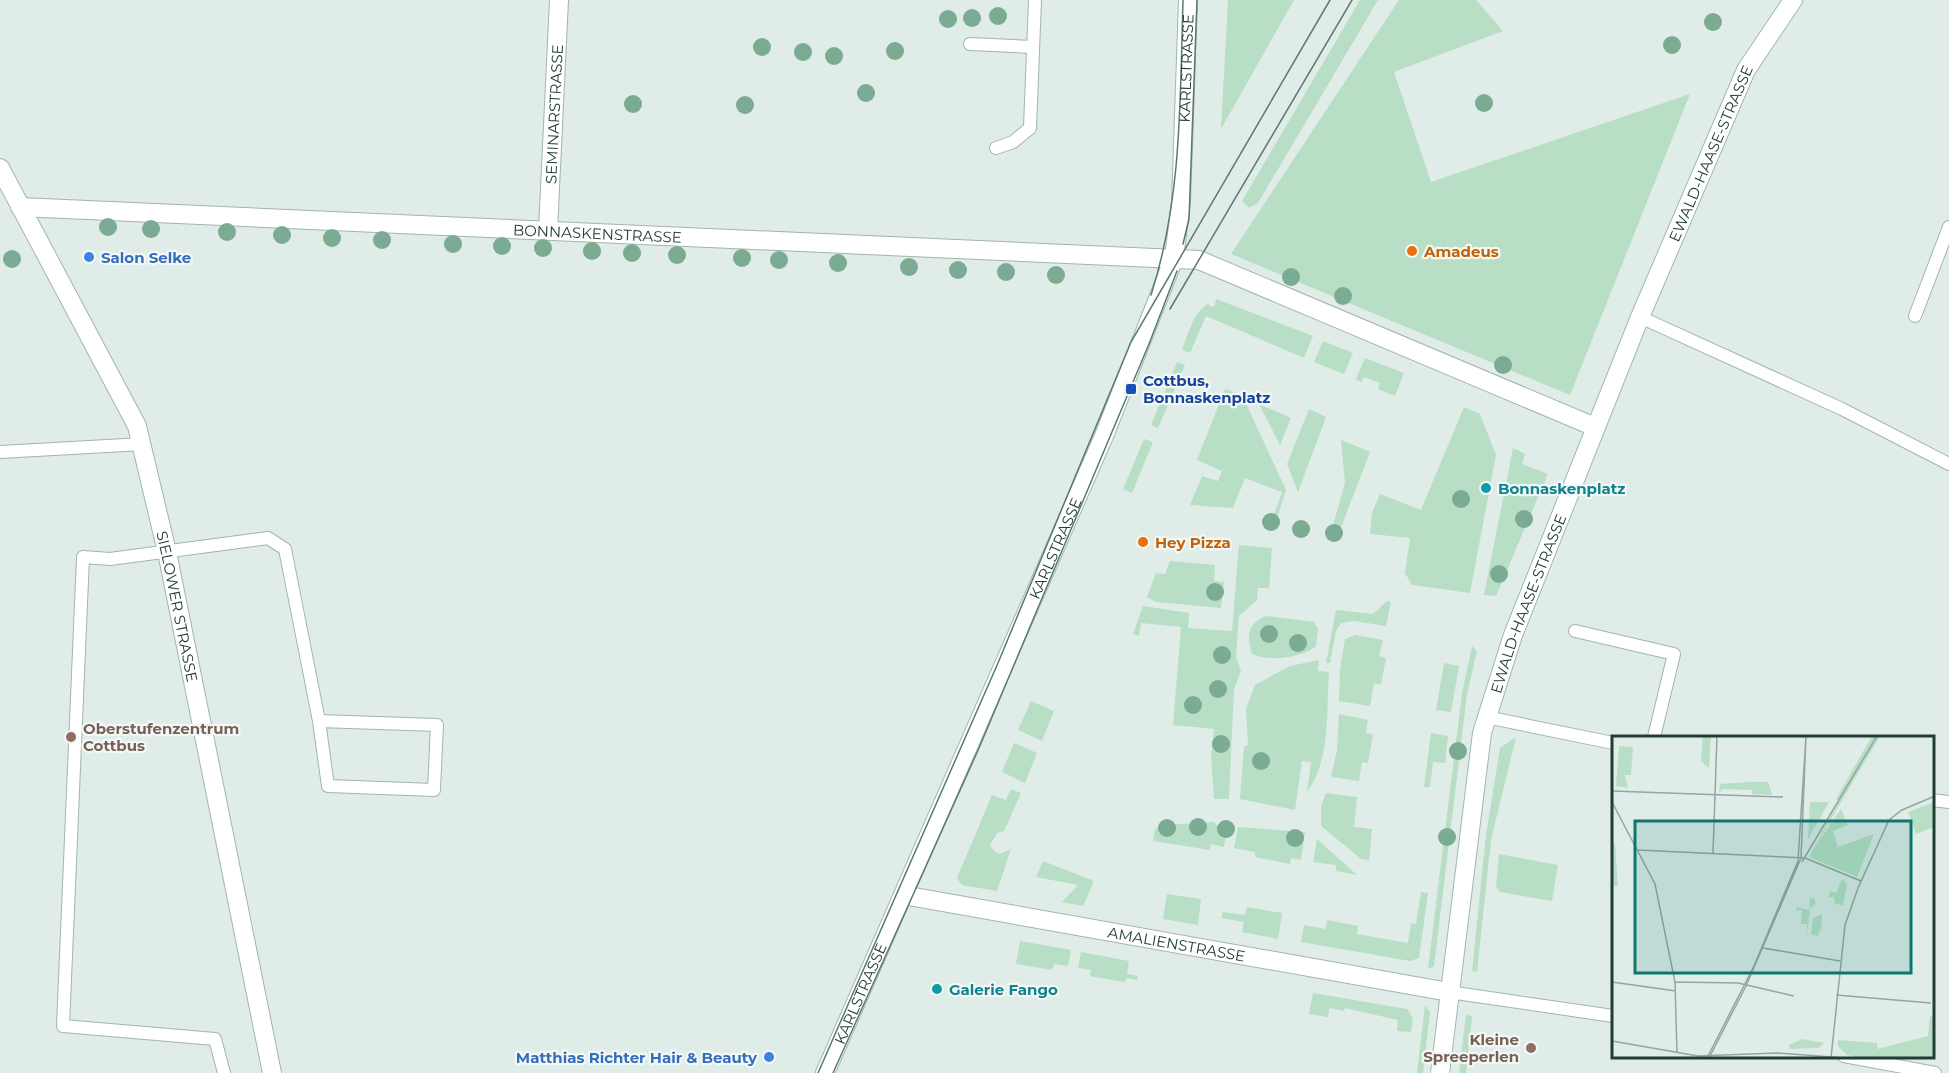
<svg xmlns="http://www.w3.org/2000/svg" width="1949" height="1073" font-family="Montserrat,sans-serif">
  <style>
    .green { fill: #b8dec5 }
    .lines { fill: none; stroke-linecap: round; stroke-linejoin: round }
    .lane-casing { stroke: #a3b4af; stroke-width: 14 }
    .street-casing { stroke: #a3b4af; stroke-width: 20 }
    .secondary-casing { stroke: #9eb8b1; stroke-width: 20 }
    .lane { stroke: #fff; stroke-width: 12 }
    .street { stroke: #fff; stroke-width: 18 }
    .secondary { stroke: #fff; stroke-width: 18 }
    .tram { stroke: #5a7973; stroke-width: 1.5 }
    .tree { fill: #7bab92 }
    .food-dot { fill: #e8710a; stroke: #f1f8f5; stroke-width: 2 }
    .shop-dot { fill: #3f7fe0; stroke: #f1f8f5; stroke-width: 2 }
    .transit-dot { fill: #1a4fb4; stroke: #f1f8f5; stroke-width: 2 }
    .culture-dot { fill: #0f9aa8; stroke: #f1f8f5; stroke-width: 2 }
    .education-dot { fill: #8d6e63; stroke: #f1f8f5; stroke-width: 2 }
    .labels { text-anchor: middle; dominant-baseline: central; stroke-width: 4.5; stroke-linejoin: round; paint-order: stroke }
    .street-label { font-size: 15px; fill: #203d37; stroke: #f1f8f5 }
    .food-label { font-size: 15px; font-weight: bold; fill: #c56008; stroke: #f1f8f5; text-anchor: start }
    .shop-label { font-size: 15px; font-weight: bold; fill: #366cbe; stroke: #f1f8f5; text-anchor: start }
    .transit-label { font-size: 15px; font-weight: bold; fill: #164399; stroke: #f1f8f5; text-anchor: start }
    .culture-label { font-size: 15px; font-weight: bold; fill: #0d838f; stroke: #f1f8f5; text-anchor: start }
    .education-label { font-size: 15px; font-weight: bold; fill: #785e54; stroke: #f1f8f5; text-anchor: start }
    .inset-road { fill: none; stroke: #93a6a1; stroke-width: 1.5 }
    .view { fill: #0f766e; fill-opacity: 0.15; stroke: #0f766e; stroke-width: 3 }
    .inset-edge { fill: none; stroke: #203d37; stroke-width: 3 }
  </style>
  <rect width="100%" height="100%" fill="#e0ece8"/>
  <g class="green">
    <polygon points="1228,0 1294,0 1221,129"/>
    <polygon points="1360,0 1378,0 1258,203 1249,208 1242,201"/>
    <polygon points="1399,0 1476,0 1503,31 1394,72 1431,182 1690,94 1570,395 1231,254"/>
    <path d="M1216,299l97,37 -9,22 -98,-42 -16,37 -8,-3c6,-15 11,-38 26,-46l3,3 4,-2z"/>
    <polygon points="1323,341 1353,353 1344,374 1314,362"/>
    <polygon points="1365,358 1404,373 1395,396 1378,389 1380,383 1364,377 1361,382 1356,379"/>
    <polygon points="1177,362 1185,365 1158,428 1151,425"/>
    <polygon points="1225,389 1242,395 1286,490 1275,525 1268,523 1269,519 1272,520 1282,492 1245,478 1233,508 1190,505 1202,476 1218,481 1222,471 1197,460"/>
    <polygon points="1259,404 1291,418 1280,445"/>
    <polygon points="1464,407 1480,414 1496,455 1470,593 1412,585 1405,573 1410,538 1370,534 1372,513 1380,494 1421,510"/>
    <polygon points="1309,409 1326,417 1298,492 1287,464"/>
    <polygon points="1144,439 1153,442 1132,493 1123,489"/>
    <polygon points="1341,440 1370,452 1340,530 1332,529 1345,483"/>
    <polygon points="1513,448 1525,454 1522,464 1548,474 1496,596 1484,595"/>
    <polygon points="1239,545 1272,548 1269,588 1258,588 1257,600 1239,616 1236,657 1241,671 1234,689 1229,799 1214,799 1211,757 1214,729 1173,725 1181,627 1141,623 1139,636 1133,634 1143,606 1189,613 1188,628 1232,631"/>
    <polygon points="1170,561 1215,565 1214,581 1224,582 1221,608 1156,602 1147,597 1156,573 1165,574"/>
    <polygon points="1387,601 1391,602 1386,626 1354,621 1341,623 1336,631 1330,663 1326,663 1336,610 1373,614"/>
    <path d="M1266,616l48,6 4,7 -2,17c-15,12 -46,16 -64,8 -6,-18 -4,-31 14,-38z"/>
    <polygon points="1356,635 1383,640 1379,656 1386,658 1381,685 1374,683 1370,706 1339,701 1340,669 1345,639"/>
    <polygon points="1472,646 1477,651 1467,694 1434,966 1428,969 1462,693"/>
    <path d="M1319,660l-1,11 11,1c-3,40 2,87 -22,120l4,-30 -9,-1 -7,49 -55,-11 4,-52 4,-2 -2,-36 9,-24 35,-19z"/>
    <polygon points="1444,663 1459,666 1451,712 1436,710"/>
    <polygon points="1031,701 1054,711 1042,741 1018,730"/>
    <polygon points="1339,714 1368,720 1366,733 1373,734 1368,763 1362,762 1359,781 1331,777 1337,750"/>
    <polygon points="1431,733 1448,736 1445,763 1433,762 1430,787 1424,787"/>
    <polygon points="1516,737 1491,840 1477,972 1472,971 1486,835 1500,748"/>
    <polygon points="1014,743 1037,753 1025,783 1002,772"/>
    <polygon points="1011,789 1021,793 1004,831 997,833 990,845 994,851 1000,854 1011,849 997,891 962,885 957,878 992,795 1006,800"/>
    <polygon points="1326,793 1357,797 1354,827 1372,829 1369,860 1361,859 1321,826 1321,806"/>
    <polygon points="1214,822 1219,827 1227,827 1224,847 1211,844 1210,850 1153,841 1155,829 1166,825"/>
    <polygon points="1238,827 1305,832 1301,860 1291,858 1290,864 1255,857 1255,852 1234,848"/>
    <polygon points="1317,839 1357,875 1336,871 1336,865 1313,862"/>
    <polygon points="1499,854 1558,865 1552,901 1500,892 1496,886"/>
    <polygon points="1043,861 1094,881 1083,906 1062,902 1078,885 1036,877"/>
    <polygon points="1421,892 1428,893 1419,958 1410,961 1301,942 1304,925 1326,929 1327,920 1358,926 1357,934 1408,943 1411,923 1416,924"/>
    <polygon points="1167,894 1201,899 1198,925 1163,919"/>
    <polygon points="1247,907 1282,913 1278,939 1242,932 1244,922 1221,918 1223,912 1245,915"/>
    <polygon points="1020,941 1071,950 1068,966 1054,964 1052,970 1016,964"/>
    <polygon points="1081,952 1129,961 1127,974 1138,976 1137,980 1127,978 1124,982 1090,976 1091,970 1078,968"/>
    <polygon points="1313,993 1407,1009 1413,1018 1411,1032 1397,1031 1398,1020 1345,1008 1344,1011 1329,1008 1328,1017 1309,1014"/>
    <polygon points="1425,1005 1430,1012 1423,1073 1417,1073"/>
    <polygon points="1466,1015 1472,1016 1466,1073 1459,1073"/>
  </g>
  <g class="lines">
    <defs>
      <g id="lane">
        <polyline points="970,44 1033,47"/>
        <polyline points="996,148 1013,142 1030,128 1035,0"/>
        <polyline points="1915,316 1949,227"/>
        <polyline points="1640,317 1842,409 1949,464"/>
        <polyline points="0,452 143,444"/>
        <polyline points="1575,631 1674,654 1654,737"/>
        <polyline points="1486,717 1613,743"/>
        <polyline points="1932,800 1949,802"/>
        <polyline points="1449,992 1613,1016"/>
        <polyline points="1844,1056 1935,1073"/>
        <polyline points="224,1073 215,1039 63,1026 83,557 110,559 268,538 285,549 319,721 328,786 434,790 437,725 319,721"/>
      </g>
      <g id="street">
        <path id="s1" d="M0,168l137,258 30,126 105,521"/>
        <path id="s2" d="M20,207l1179,53 396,167"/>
        <path id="s3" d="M548,230l11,-230"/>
        <path id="s4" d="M903,895l546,97"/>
      </g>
      <g id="secondary">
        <path id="s5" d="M825,1073l279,-637 70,-178 7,-56 7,-202"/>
        <path id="s6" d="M1440,1073l42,-340 31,-98 127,-318 106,-247 47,-70"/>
      </g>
    </defs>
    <use href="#lane" class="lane-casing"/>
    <use href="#street" class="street-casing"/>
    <use href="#secondary" class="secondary-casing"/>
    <use href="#lane" class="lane"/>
    <use href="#street" class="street"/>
    <use href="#secondary" class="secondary"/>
    <g class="tram">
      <polyline points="1183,244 1189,219 1197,0"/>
      <path d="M1151,295c31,-96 29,-195 32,-295"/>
      <polyline points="1170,309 1352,0"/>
      <polyline points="818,1073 998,663 1131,342 1330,0"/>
      <polyline points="833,1073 979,748 1149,344 1177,271"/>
    </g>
  </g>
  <g class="tree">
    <circle cx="998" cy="16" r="9"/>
    <circle cx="972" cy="18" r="9"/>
    <circle cx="948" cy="19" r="9"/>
    <circle cx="1713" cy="22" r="9"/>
    <circle cx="1672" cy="45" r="9"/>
    <circle cx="762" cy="47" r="9"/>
    <circle cx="895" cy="51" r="9"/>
    <circle cx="803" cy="52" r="9"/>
    <circle cx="834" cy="56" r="9"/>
    <circle cx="866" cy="93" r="9"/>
    <circle cx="1484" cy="103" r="9"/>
    <circle cx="633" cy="104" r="9"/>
    <circle cx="745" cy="105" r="9"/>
    <circle cx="108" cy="227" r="9"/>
    <circle cx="151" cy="229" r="9"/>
    <circle cx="227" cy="232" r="9"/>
    <circle cx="282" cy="235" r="9"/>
    <circle cx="332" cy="238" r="9"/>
    <circle cx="382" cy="240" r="9"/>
    <circle cx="453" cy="244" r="9"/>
    <circle cx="502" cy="246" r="9"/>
    <circle cx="543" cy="248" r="9"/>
    <circle cx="592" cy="251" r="9"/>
    <circle cx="632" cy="253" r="9"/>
    <circle cx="677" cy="255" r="9"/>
    <circle cx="742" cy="258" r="9"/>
    <circle cx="12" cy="259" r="9"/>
    <circle cx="779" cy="260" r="9"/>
    <circle cx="838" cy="263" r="9"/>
    <circle cx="909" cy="267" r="9"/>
    <circle cx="958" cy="270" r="9"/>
    <circle cx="1006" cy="272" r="9"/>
    <circle cx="1056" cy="275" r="9"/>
    <circle cx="1291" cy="277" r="9"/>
    <circle cx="1343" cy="296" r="9"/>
    <circle cx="1503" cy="365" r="9"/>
    <circle cx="1461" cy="499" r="9"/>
    <circle cx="1524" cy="519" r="9"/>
    <circle cx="1271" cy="522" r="9"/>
    <circle cx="1301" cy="529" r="9"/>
    <circle cx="1334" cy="533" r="9"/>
    <circle cx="1499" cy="574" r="9"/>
    <circle cx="1215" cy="592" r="9"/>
    <circle cx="1269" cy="634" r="9"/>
    <circle cx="1298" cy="643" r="9"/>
    <circle cx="1222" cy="655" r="9"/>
    <circle cx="1218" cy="689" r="9"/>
    <circle cx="1193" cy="705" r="9"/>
    <circle cx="1221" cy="744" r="9"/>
    <circle cx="1458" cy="751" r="9"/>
    <circle cx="1261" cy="761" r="9"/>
    <circle cx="1198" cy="827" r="9"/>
    <circle cx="1167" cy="828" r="9"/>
    <circle cx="1226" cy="829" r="9"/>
    <circle cx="1447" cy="837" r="9"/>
    <circle cx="1295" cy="838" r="9"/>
  </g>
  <g class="food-dot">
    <circle cx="1412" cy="251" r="6"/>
    <circle cx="1143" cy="542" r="6"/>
  </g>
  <g class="shop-dot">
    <circle cx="89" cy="257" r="6"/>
    <circle cx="769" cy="1057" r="6"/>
  </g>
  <rect class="transit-dot" x="1125" y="383" width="12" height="12" rx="3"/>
  <g class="culture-dot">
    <circle cx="1486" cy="488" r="6"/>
    <circle cx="937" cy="989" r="6"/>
  </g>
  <g class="education-dot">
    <circle cx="71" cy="737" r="6"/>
    <circle cx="1531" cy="1048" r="6"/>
  </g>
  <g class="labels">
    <g class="street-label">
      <text stroke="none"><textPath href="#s5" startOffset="1077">KARLSTRASSE</textPath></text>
      <text stroke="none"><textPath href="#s3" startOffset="116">SEMINARSTRASSE</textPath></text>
      <text stroke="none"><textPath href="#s6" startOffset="966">EWALD-HAASE-STRASSE</textPath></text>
      <text stroke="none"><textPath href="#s2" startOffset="578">BONNASKENSTRASSE</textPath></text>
      <text stroke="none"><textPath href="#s5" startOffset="573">KARLSTRASSE</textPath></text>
      <text stroke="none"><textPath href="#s6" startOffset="480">EWALD-HAASE-STRASSE</textPath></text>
      <text stroke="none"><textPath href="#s1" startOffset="477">SIELOWER STRASSE</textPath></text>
      <text stroke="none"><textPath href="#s4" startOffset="278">AMALIENSTRASSE</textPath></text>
      <text stroke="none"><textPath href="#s5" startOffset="87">KARLSTRASSE</textPath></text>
    </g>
    <g class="food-label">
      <text x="1424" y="251">Amadeus</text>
      <text x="1155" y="542">Hey Pizza</text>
    </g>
    <g class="shop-label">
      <text x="101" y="257">Salon Selke</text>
      <text x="757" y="1057" text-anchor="end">Matthias Richter Hair &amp; Beauty</text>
    </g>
    <g class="transit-label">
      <text x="1143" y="380">Cottbus,<tspan x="1143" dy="17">Bonnaskenplatz</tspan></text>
    </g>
    <g class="culture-label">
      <text x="1498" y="488">Bonnaskenplatz</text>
      <text x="949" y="989">Galerie Fango</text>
    </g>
    <g class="education-label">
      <text x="83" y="728">Oberstufenzentrum<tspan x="83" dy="17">Cottbus</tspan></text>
      <text x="1519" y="1039" text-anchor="end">Kleine<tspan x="1519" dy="17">Spreeperlen</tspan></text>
    </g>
  </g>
  <g transform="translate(1612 736)">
    <rect width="322" height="322" fill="#e0ece8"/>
    <path d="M91,0h8l-2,32 -8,-7zM260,0h8l-66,112 27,-39 7,16 -15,6 5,16 36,-13 -17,43 -48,-20 30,-56 -3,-2zM7,10l14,1 -2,28h-6l3,13 -12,-2zM137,46h19l4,13 -20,-1v-4l-30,-1 -3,4 1,-9zM198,66h19l-21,37zM322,66v25l-18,7 -8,-22zM0,108h3l3,42h-6zM230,143l5,6 -4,20 -8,-1 -1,-7h-5l1,-6 6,2zM198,162l5,1v5l-5,4 -3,26v-10h-6l1,-14 -7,1 2,-4 12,3zM210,178l-1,18 -1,-3 -2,7 -7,-2 2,-16zM318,280l4,1v41h-71l-16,-3 -9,-9v-6l39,3v6l51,-13zM190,303l22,4 -6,5 -29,1v-4z" fill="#b8dec5"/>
    <path class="inset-road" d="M0,55l171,6M0,66l43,82 20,98 2,71M26,114l167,8 56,23M101,117l4,-117M190,126l75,-126M151,212l77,13M0,246l64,9M63,246l63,1 56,13M224,259l95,8M0,305l86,15 79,-3 68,5M95,322l47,-92 44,-105 8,-125M97,322l37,-72 55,-128 5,-122M219,322l14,-133 13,-37 31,-68 13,-10 33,-14"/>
    <path class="view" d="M23,85h276v152h-276z"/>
    <rect width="322" height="322" class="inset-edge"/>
  </g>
</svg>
